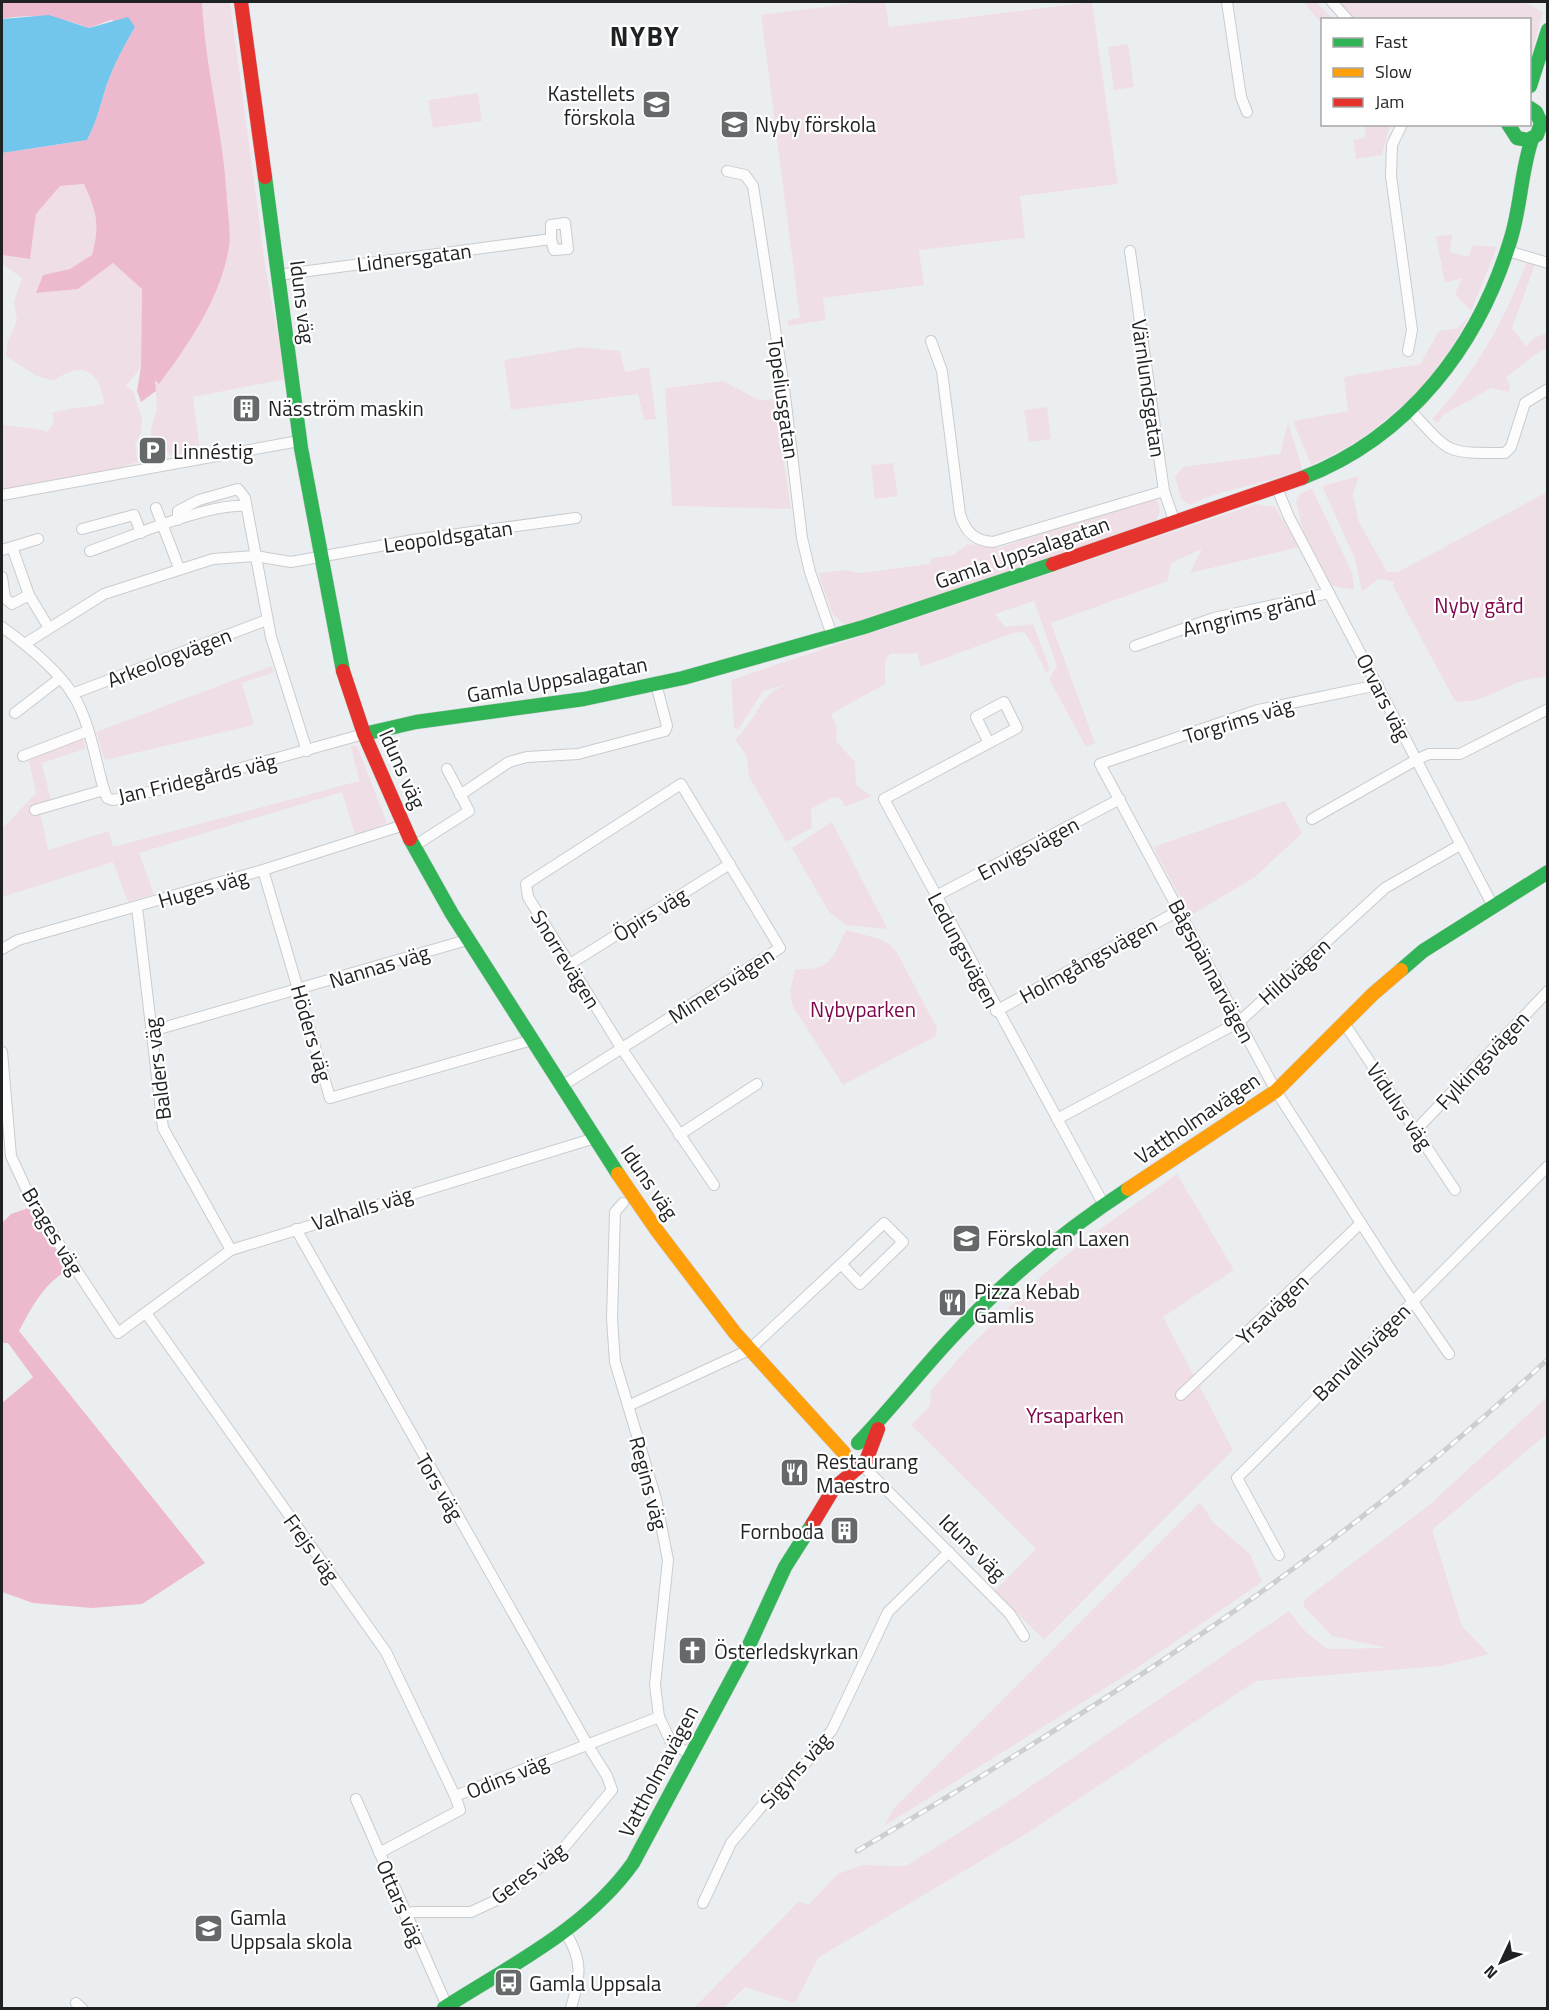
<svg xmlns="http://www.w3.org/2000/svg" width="1549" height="2010" font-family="'Titillium Web',sans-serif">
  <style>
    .green { fill: #f0dee6 }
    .forest { fill: #edb9cf }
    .water { fill: #73c6eb }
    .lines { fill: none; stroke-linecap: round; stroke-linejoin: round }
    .street-casing { stroke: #c9cbcd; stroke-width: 12 }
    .fast-casing { stroke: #c9cbcd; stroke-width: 15 }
    .slow-casing { stroke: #c9cbcd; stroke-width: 15 }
    .jam-casing { stroke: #c9cbcd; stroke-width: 15 }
    .street { stroke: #fcfcfd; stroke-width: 10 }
    .fast { stroke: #30b455; stroke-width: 14 }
    .slow { stroke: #ff9f0a; stroke-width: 14 }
    .jam { stroke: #e5322d; stroke-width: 14 }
    .rail-casing { stroke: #cdcece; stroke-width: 5 }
    .rail { stroke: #fff; stroke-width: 3; stroke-dasharray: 9; stroke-linecap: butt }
    .labels { text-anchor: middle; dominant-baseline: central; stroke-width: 4.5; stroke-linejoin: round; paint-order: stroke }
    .poi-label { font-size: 21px; fill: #1f2122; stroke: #fff; text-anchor: start }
    .street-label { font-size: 21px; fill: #1f2122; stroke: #fff }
    .park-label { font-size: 21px; fill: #7e064a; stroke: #fff }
    .district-label { font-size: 27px; font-weight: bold; letter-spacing: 1.5px; fill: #1f2122; stroke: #fff }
  </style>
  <rect width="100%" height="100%" fill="#ebeef1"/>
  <g class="green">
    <polygon points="202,2 230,2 266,271 286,379 193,397 200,449 172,456 160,443 151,442 151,429 157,408 155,379 203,31"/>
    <polygon points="863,2 885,2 889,27 1092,2 1118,184 1020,196 1025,238 919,250 924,285 823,298 826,320 789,326 787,320 800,318 761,15"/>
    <polygon points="1303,2 1316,2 1333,19 1322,20 1322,24"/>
    <polygon points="1339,2 1524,2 1543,12 1530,61 1530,20 1355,19"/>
    <polygon points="1128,44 1134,87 1114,90 1108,47"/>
    <polygon points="478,93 482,121 433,128 428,100"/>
    <polygon points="1366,125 1390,125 1382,155 1356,159 1353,140 1364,138"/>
    <path d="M84,184c13,29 16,40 8,71l-22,14 -27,6 -7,18 42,-4 35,-26 29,26 -1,78 -15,19 7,5 9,27 -1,15 -6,11 3,18 -104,31 -32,6v-75c14,4 35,3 45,8l7,-9 -2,-10c17,-6 35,-5 52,-9 -4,-34 -22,-44 -50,-23l-17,-5 -31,-20 2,-15 9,-21 -3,-19 8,-23 -20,-14v-9l28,4 6,-45 24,-28z"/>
    <polygon points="1452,235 1450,252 1469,257 1472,245 1497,247 1471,311 1455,294 1462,278 1445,283 1436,236"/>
    <path d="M1527,262h9l-24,66 14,18 8,-8 13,-5v15c-16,8 -26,19 -41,29l4,8 -1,7 -18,-4 -48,27 -5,8 -6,-4c46,-50 70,-95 95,-157z"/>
    <path d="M1469,316c-32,66 -90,120 -158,149l-18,-44 55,-10 -4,-34 76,-13 19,-33 19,-3z"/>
    <polygon points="582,347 620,351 625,372 649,367 656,419 644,420 638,394 511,410 504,360"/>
    <polygon points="723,381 759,400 774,399 791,509 672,506 665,388"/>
    <polygon points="1047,407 1051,439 1029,442 1024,410"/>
    <path d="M1288,422l15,50c-19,2 -36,9 -55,14 -21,5 -38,9 -58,19l-9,-6 -6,-22 8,-10 97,-13z"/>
    <polygon points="893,463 898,496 875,499 871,465"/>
    <path d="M1359,476l-6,18 6,28 28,50h11l149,-80v184c-9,2 -19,3 -28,6 -22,8 -40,23 -64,19l-62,-115 1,-4 -16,-3 -16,13 -7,-33 -33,-73z"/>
    <polygon points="1312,489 1352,572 1354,590 1332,586 1303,531 1296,501 1301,493"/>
    <polygon points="1150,499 1158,501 1160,512 1155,523 850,624 844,624 833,615 820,579 819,573 844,570 861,573 929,564 932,558 953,555 968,544 999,548"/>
    <path d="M1256,504l19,3 24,40 -109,26 12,-24 -31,14 -3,18 -117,42 44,120 -9,4 -37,-68 8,-13 -23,-65 -39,13 10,13 28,-3 17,45 -4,4 -12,-26 -10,-15 -11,1 -92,34 -4,-14 -27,1 -5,8v22l-54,30 6,13 -1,14 19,21 1,23 16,11 -27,11 -5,-9 -7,-1 -22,12 1,19 -26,14 -37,-66 -2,-19 -12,-18c16,-13 21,-32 36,-46 4,-4 11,-6 17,-9l-25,7 -25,39 -4,-2 -3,-48z"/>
    <polygon points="271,666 275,672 242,683 254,725 105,760 96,732"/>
    <polygon points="83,737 85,749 42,763 51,801 30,806 31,813 40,812 48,850 109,831 113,847 359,781 351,746 357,746 387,823 355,835 342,792 139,853 154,894 128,902 113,862 2,897 2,829 36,793 28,758"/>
    <polygon points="1285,801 1302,833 1255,877 1190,916 1153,847"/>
    <polygon points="832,822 885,924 888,929 846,925 829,912 792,848"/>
    <path d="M846,930l34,9 9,5 8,9 40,75 -1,8 -93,49 -51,-80 -2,-13 5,-23c36,2 37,-10 51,-39z"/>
    <polygon points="1177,1174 1234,1270 1163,1317 1233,1450 1044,1640 995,1591 1036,1549 911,1425 930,1406 931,1390 967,1349 1046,1272 1089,1237"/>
    <polygon points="1547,1397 1547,1434 1432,1530 1462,1626 1489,1654 1441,1666 1256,1681 1026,1834 818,1958 795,2003 745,1987 724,2008 694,2008 799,1901 808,1905 838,1874 862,1865 906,1866 1009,1801 1289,1611 1304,1630 1327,1649 1388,1648 1332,1636 1304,1606 1304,1600 1429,1505"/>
    <polygon points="1200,1502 1213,1522 1250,1554 1262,1582 1128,1674 884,1826 894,1808"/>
  </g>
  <g class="forest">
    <path d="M2,2h200c3,67 22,132 25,199 1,14 4,32 2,46 -8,50 -40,97 -70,137l-4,-4 1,11 -15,11 -4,-11 4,-24 1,-78 -29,-26 -35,26 -42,4 7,-18 27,-6 22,-14c8,-31 5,-42 -8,-71l-24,2 -24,28 -6,45 -28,-4v-102l85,-13c10,-19 13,-34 19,-53 7,-21 18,-41 29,-60l-24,-7 -22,8c-27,-11 -59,-15 -87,-9z"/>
    <path d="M34,1206l40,61c-29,14 -40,36 -55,64l186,232 -63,41 -50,4 -59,-5 -31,-11v-189l31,-26 -25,-34h-6v-120l9,-9z"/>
  </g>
  <path class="water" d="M49,15l40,13 39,-11 7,10c-11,19 -22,39 -29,60 -6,19 -9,34 -19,53l-85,13v-134z"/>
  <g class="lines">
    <defs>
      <g id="street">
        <polyline points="1227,2 1241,97 1247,112"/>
        <polyline points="1332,2 1348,20"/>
        <polyline points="1402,124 1392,145 1391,176 1412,330 1408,351"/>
        <polyline points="727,171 745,175 753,186 784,387 802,538 810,572 833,638"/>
        <polyline points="1130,251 1164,491 1175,523"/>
        <polyline points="1508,251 1548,263"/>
        <polyline points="278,275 551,239 551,225 565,223 568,249 554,250 551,239"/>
        <path d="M931,341l11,30 18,143c5,17 14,27 33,28l171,-51"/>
        <path d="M1410,410c41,44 34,43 95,43l6,-6 14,-44 23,-14"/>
        <polyline points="1276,486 1289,517 1493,906"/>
        <polyline points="2,495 299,441"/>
        <polyline points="156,508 179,568"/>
        <polyline points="178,520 178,511 199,500 238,489 245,498 271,637 307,751"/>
        <polyline points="82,529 134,515 141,533"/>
        <polyline points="12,547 38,539"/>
        <polyline points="2,550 12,547 29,595 49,628"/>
        <path d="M90,551c38,-13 118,-48 156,-45"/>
        <polyline points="2,577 5,598 12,604 29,595"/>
        <path d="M2,627c25,18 53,40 70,66 18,28 23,66 32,97"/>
        <polyline points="26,643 104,594 213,559 255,556 291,562 413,540 576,518"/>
        <polyline points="1135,646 1214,618 1329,593"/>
        <polyline points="1378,685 1258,710 1100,764 1276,1091 1391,1270 1449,1354"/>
        <polyline points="72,694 267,620"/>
        <polyline points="15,713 59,679"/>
        <polyline points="989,743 976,717 1004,702 1017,728 884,799 1104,1205"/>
        <polyline points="23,756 88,731"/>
        <polyline points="460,795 509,762 527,757 578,754 665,731 667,726 656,684"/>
        <polyline points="35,810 104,790 107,798 113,800 176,786 364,734"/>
        <polyline points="1312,819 1416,760 1429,754 1460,754 1548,709"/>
        <polyline points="414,846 469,811 447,769"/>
        <polyline points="263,870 330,1098 532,1040"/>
        <polyline points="936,896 1120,799"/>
        <polyline points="137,907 163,1128 231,1250"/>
        <polyline points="2,949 18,940 263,870 404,825"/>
        <polyline points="570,964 730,864"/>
        <polyline points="996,1011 1180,910"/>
        <polyline points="1344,1023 1455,1190"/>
        <polyline points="152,1031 467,940"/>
        <polyline points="2,1052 11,1156 34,1206 118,1333 231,1250 595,1138"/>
        <polyline points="562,1086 780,948 681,784 526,884 528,897 622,1049 714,1185"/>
        <polyline points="1057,1119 1239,1022 1385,888 1460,845"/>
        <polyline points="1416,1130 1548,991"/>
        <polyline points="679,1135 757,1084"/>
        <polyline points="623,1203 615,1212 612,1319 615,1362 656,1499 668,1560 655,1685 659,1717 672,1744 691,1754"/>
        <polyline points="296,1229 587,1744 607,1776 612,1790 562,1850 501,1898 471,1912 413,1912 405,1915"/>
        <polyline points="146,1313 386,1652 455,1796"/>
        <polyline points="1181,1395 1361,1223"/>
        <polyline points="628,1406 749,1350 841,1264 860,1284 903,1242 884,1223 841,1264"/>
        <polyline points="862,1465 1010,1614 1024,1636"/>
        <polyline points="1279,1555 1237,1478 1548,1166"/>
        <polyline points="356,1799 447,2006"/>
        <polyline points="379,1853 460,1810 455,1796 659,1717"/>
        <polyline points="703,1903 731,1843 766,1801 805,1764 832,1730 888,1612 949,1552"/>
        <path d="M565,1932c19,29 15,45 6,76"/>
        <polyline points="76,2003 82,2008"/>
      </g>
      <g id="fast">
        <polyline points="1530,86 1548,30"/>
        <polyline points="1508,124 1517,138 1528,140 1537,135 1541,123 1536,112 1530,108"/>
        <polyline points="265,177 301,448 343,671"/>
        <path d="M1302,478c107,-41 177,-133 209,-240 10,-33 10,-67 21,-99"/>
        <polyline points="364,734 416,722 584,699 683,678 864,627 1053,564"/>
        <polyline points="410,839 452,914 618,1174"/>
        <polyline points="1401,970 1423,951 1548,872"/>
        <path d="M858,1443c33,-34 62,-72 95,-107 51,-55 112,-106 175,-147"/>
        <path d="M444,2008c67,-43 142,-79 189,-145l112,-209 40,-87 28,-44"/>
      </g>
      <g id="slow">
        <polyline points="618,1174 658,1232 735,1333 844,1453"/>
        <polyline points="1128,1189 1276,1091 1373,994 1401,970"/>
      </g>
      <g id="jam">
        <polyline points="241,2 265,177"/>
        <polyline points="1053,564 1302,478"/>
        <polyline points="343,671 364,734 410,839"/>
        <polyline points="813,1523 834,1488 866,1461 878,1429"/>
      </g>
    </defs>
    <use href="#street" class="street-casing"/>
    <use href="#fast" class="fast-casing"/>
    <use href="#slow" class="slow-casing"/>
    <use href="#jam" class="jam-casing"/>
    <use href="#street" class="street"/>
    <use href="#fast" class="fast"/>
    <use href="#slow" class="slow"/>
    <use href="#jam" class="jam"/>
    <defs>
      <path id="rail" d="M857,1851c245,-145 481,-296 691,-492"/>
    </defs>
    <use href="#rail" class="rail-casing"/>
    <use href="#rail" class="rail"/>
  </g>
  <defs>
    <symbol id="school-square" viewBox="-11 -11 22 22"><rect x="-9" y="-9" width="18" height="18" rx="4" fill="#66696a" stroke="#fff"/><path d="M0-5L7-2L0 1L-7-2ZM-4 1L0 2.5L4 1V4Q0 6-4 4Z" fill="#fff"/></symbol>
    <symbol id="building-square" viewBox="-11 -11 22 22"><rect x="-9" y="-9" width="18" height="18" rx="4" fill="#66696a" stroke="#fff"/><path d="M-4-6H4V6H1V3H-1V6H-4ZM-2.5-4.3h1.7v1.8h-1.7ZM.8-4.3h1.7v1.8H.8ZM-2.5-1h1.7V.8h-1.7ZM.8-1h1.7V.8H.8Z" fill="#fff"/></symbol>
    <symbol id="parking-square" viewBox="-11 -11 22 22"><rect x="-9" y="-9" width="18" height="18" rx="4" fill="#66696a" stroke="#fff"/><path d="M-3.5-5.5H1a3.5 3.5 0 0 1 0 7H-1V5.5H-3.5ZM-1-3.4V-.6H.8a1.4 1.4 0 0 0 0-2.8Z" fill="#fff"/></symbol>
    <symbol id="restaurant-square" viewBox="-11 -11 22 22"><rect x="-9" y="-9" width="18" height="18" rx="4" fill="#66696a" stroke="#fff"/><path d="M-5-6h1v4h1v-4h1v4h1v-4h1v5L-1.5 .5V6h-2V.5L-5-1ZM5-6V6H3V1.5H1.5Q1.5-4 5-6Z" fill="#fff"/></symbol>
    <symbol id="church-square" viewBox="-11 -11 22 22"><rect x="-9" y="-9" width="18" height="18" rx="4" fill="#66696a" stroke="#fff"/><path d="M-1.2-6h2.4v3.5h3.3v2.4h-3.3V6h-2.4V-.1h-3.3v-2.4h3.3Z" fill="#fff"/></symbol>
    <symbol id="bus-square" viewBox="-11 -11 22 22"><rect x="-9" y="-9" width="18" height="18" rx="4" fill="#66696a" stroke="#fff"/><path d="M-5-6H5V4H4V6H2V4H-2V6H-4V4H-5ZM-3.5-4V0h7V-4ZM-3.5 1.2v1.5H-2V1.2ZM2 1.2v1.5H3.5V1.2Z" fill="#fff"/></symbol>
  </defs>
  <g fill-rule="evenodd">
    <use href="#school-square" x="640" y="88" width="33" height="33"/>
    <use href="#school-square" x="718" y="108" width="33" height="33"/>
    <use href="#building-square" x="230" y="392" width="33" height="33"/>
    <use href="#parking-square" x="136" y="434" width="33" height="33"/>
    <use href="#school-square" x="950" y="1222" width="33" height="33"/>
    <use href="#restaurant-square" x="936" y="1286" width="33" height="33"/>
    <use href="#restaurant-square" x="778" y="1456" width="33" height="33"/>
    <use href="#building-square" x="828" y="1514" width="33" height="33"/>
    <use href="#church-square" x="676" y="1634" width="33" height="33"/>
    <use href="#school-square" x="192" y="1912" width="33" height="33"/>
    <use href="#bus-square" x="492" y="1966" width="33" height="33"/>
  </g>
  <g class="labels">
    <g class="poi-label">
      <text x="635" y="93" text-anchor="end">Kastellets<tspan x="635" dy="24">förskola</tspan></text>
      <text x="755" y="124">Nyby förskola</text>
      <text x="268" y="408">Näsström maskin</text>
      <text x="173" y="451">Linnéstig</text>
      <text x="987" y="1238">Förskolan Laxen</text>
      <text x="974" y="1291">Pizza Kebab<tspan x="974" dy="24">Gamlis</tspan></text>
      <text x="816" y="1461">Restaurang<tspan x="816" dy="24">Maestro</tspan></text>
      <text x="824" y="1531" text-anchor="end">Fornboda</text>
      <text x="714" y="1651">Österledskyrkan</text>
      <text x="230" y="1917">Gamla<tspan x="230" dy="24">Uppsala skola</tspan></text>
      <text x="529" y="1983">Gamla Uppsala</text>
    </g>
    <g class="street-label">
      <text transform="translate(414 257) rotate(-7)">Lidnersgatan</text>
      <text transform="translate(303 302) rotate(83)">Iduns väg</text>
      <text transform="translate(1149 388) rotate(82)">Värnlundsgatan</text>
      <text transform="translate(784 398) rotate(82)">Topeliusgatan</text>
      <text transform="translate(448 536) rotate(-8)">Leopoldsgatan</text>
      <text transform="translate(1022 552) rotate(-19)">Gamla Uppsalagatan</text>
      <text transform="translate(1249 613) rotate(-14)">Arngrims gränd</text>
      <text transform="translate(169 657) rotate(-21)">Arkeologvägen</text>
      <text transform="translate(557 679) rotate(-10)">Gamla Uppsalagatan</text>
      <text transform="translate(1384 697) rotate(63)">Orvars väg</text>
      <text transform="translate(1238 720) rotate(-17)">Torgrims väg</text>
      <text transform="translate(403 769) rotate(66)">Iduns väg</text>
      <text transform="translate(197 778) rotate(-13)">Jan Fridegårds väg</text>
      <text transform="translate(1028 848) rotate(-28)">Envigsvägen</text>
      <text transform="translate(203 888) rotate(-16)">Huges väg</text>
      <text transform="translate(650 914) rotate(-32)">Öpirs väg</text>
      <text transform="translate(964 950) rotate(62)">Ledungsvägen</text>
      <text transform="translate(566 959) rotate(58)">Snorrevägen</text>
      <text transform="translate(1088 960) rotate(-29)">Holmgångsvägen</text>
      <text transform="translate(379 966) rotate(-17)">Nannas väg</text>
      <text transform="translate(1212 971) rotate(62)">Bågspännarvägen</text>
      <text transform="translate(1294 971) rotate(-42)">Hildvägen</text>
      <text transform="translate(721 985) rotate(-33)">Mimersvägen</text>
      <text transform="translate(312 1033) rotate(74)">Höders väg</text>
      <text transform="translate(1482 1060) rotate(-47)">Fylkingsvägen</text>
      <text transform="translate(157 1069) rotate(-97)">Balders väg</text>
      <text transform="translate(1400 1106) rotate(56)">Vidulvs väg</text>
      <text transform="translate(1197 1118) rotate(-34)">Vattholmavägen</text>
      <text transform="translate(650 1182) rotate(56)">Iduns väg</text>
      <text transform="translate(362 1208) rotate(-17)">Valhalls väg</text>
      <text transform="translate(53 1231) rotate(59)">Brages väg</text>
      <text transform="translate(1272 1309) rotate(-44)">Yrsavägen</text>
      <text transform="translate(1361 1352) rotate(-45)">Banvallsvägen</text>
      <text transform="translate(649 1483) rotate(75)">Regins väg</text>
      <text transform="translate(440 1487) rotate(60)">Tors väg</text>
      <text transform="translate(973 1547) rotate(45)">Iduns väg</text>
      <text transform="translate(312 1548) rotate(54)">Frejs väg</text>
      <text transform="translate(795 1770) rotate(-48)">Sigyns väg</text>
      <text transform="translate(658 1771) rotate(-62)">Vattholmavägen</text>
      <text transform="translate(507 1776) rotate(-22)">Odins väg</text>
      <text transform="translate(528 1873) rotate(-37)">Geres väg</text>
      <text transform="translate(401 1903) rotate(67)">Ottars väg</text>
    </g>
    <g class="park-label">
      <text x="1479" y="605">Nyby gård</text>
      <text x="863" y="1009">Nybyparken</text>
      <text x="1075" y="1415">Yrsaparken</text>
    </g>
    <g class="district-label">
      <text x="645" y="35">NYBY</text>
    </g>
  </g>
  <rect width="1549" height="2010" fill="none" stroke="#1f2122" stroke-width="6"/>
  <rect x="1321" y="18" width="210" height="108" fill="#ffffff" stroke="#a5a6a7" stroke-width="1.5"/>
  <rect x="1333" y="38" width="30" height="9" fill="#30b455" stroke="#a5a6a7" stroke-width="1.5"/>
  <text x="1375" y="48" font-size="18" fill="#1f2122">Fast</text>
  <rect x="1333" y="68" width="30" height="9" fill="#ff9f0a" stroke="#a5a6a7" stroke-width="1.5"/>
  <text x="1375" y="78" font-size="18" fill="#1f2122">Slow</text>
  <rect x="1333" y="98" width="30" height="9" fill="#e5322d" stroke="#a5a6a7" stroke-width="1.5"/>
  <text x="1375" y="108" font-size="18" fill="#1f2122">Jam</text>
  <g transform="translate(1501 1962) rotate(226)" stroke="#ffffff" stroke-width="4.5" paint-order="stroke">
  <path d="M0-4.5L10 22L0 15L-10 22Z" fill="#1f2122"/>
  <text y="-9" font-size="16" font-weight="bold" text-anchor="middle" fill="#1f2122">N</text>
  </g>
</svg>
